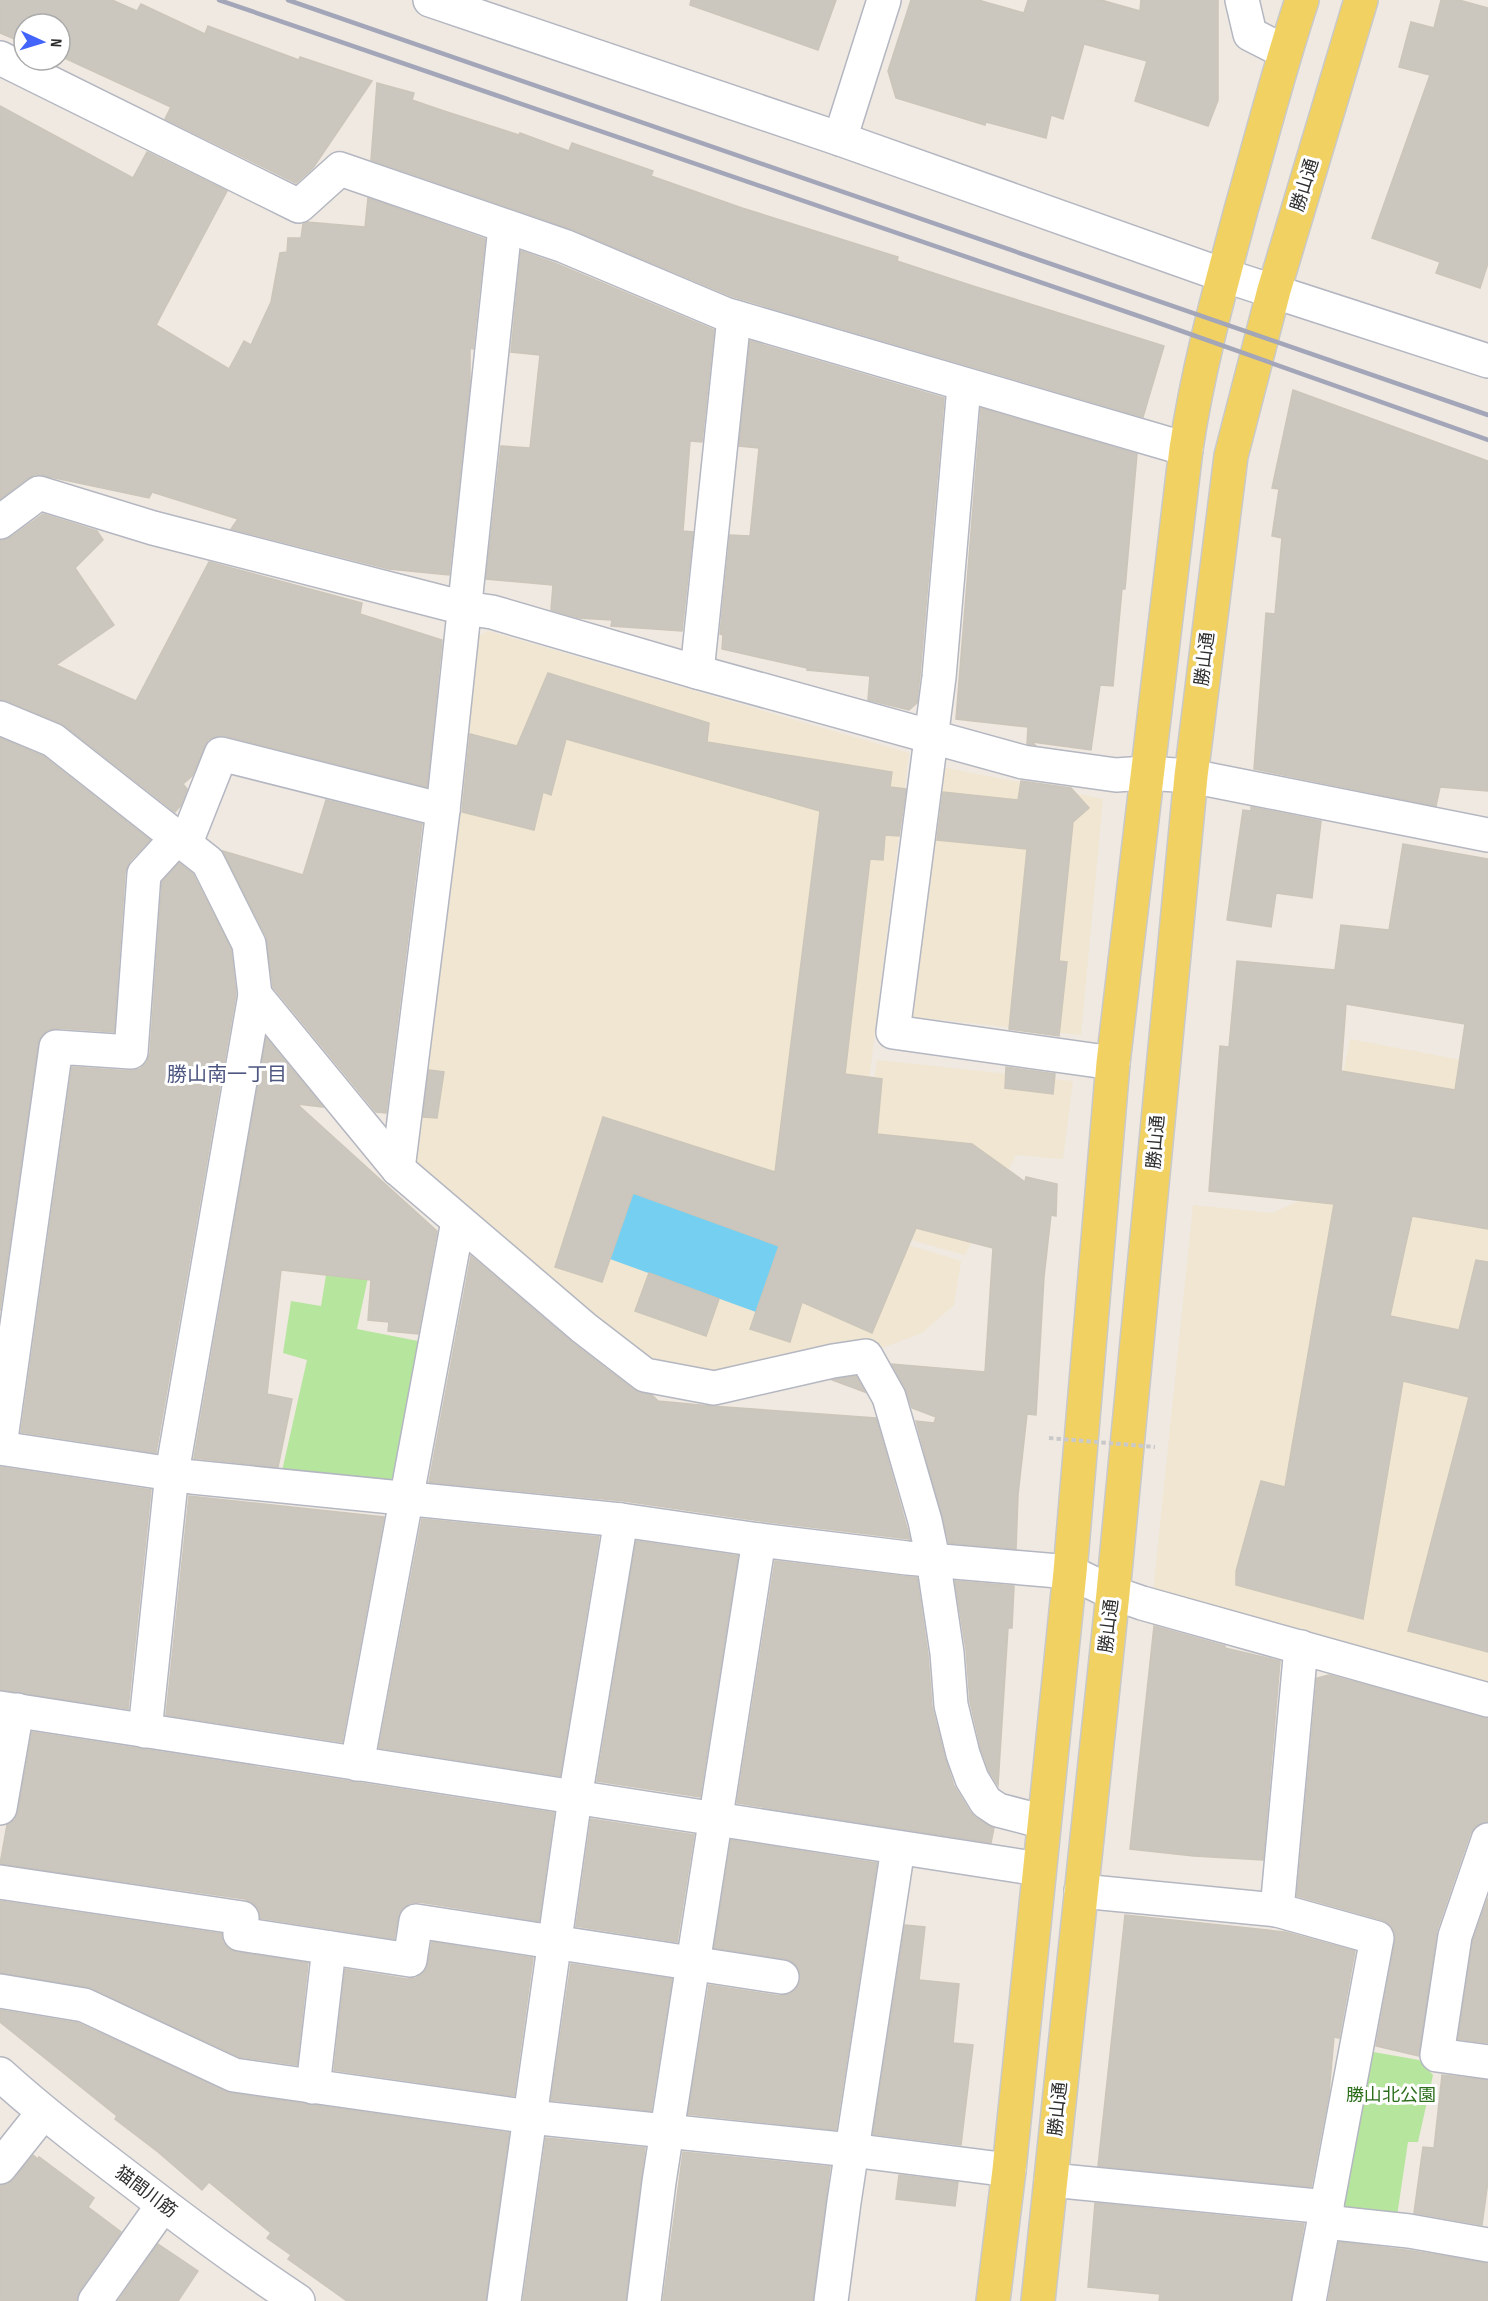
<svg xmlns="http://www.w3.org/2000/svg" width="1488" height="2301" font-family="'Sofia Sans Condensed','Noto Sans JP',sans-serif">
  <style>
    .education { fill: #f0e6d1 }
    .green { fill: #b6e59e }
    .water { fill: #75cff0 }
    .building { fill: #cbc7bf; stroke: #cbc5ba; stroke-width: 1.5; fill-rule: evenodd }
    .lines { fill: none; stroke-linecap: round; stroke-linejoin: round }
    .street-casing { stroke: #b4b7c1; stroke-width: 36 }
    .secondary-casing { stroke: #b4b7c1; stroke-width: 36 }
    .primary-casing { stroke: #c9c9c9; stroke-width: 36 }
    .street { stroke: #fff; stroke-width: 33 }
    .secondary { stroke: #fff; stroke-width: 33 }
    .primary { stroke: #f2d163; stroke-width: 33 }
    .rail { stroke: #a3a6b8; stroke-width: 4.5 }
    .path-bridge { stroke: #c9c9c9; stroke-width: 4; stroke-dasharray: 4.5 3; stroke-linecap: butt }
    .labels { text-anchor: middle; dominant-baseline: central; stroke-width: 6; stroke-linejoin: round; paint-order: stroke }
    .street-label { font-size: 18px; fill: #2e2e2e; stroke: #fff }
    .park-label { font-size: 18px; fill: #2c6e1b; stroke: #fff }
    .neighbourhood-label { font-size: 20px; fill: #4d5680; stroke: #fff }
  </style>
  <rect width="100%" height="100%" fill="#efe9e1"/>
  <g class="education">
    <polygon points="488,631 909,753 851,1228 961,1261 954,1305 922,1333 879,1349 723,1377 652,1364 410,1166 476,638"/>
    <polygon points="942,767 1103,799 1081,1035 905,1016"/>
    <polygon points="1350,1039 1488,1065 1488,1688 1153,1593 1193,1205 1272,1213 1320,1192"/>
    <polygon points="877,1060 1073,1081 1063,1159 1016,1155 965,1255 854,1224"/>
  </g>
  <g class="green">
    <polygon points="328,1263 369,1273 357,1329 423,1342 398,1470 388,1484 282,1471 307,1360 283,1353 291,1301 321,1306"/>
    <polygon points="1362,2050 1419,2060 1433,2075 1418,2142 1408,2142 1397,2216 1330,2205"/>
  </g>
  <polygon class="water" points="633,1193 779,1246 756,1312 610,1259"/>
  <g class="building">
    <polygon points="0,0 112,0 137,11 141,4 205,34 208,26 299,60 300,57 372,81 313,168 296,183 165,119 171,107 60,56 60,24 24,24 24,43 0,33"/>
    <polygon points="691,0 836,0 818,50 690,5"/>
    <polygon points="911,0 978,0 1024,13 1028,0 1101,0 1140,11 1141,0 1218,0 1218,100 1208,126 1135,101 1147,61 1084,44 1063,119 1051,115 1046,138 986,122 985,125 896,98 888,71"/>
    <polygon points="1441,0 1459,0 1488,8 1488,263 1480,288 1436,273 1440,262 1372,238 1430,75 1399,67 1411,22 1434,28"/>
    <polygon points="377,83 414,93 412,100 444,111 519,135 520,133 569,151 572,143 653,171 651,176 742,208 898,257 897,261 973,286 1164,346 1143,417 731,296 571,229 371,160"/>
    <polygon points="0,106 133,178 147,152 227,191 156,325 229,369 244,341 251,345 271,302 280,253 287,252 288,238 301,238 303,224 307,222 365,227 368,198 485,239 473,349 470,348 470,383 449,575 389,569 231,529 238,519 152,492 149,498 36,474 28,478 0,499"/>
    <polygon points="521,251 557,264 714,330 702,442 690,441 683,531 693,532 682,631 611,626 612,620 579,618 551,610 553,585 486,579 501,446 530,448 540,355 511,352"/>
    <polygon points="750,341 944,398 920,675 917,703 909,710 868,700 870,676 807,670 807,668 722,649 723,635 720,634 730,535 750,536 759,448 739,446"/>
    <polygon points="1293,390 1488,461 1488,791 1440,787 1436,806 1254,769 1266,613 1275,614 1282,538 1272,536 1279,489 1272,488"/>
    <polygon points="981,408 1137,454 1125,589 1122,589 1113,686 1100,685 1091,750 1032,742 1035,745 1027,744 1028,727 956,719"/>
    <polygon points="43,514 97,531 103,540 75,568 114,625 56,665 136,701 209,562 362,603 360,614 442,640 427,787 226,736 217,736 208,740 192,776 183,784 187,789 181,805 175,812 64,725 7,701 0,700 0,540 11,537"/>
    <polygon points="548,673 709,723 707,742 892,772 890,787 906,789 899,836 885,835 883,860 870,859 845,1074 882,1079 877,1134 972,1144 1025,1182 1026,1177 1057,1184 1056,1216 1051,1215 1044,1277 1036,1415 1027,1414 1018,1495 1016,1549 949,1543 916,1421 934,1423 936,1417 912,1408 905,1388 892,1364 985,1372 993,1248 916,1228 872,1333 802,1302 790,1342 750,1329 779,1246 633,1193 602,1282 555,1267 603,1117 775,1172 820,811 566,739 551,795 543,792 534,830 462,812 470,734 517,746"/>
    <polygon points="0,738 43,756 150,840 130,861 125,873 114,1032 57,1028 48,1030 41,1036 38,1044 0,1311"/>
    <polygon points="1021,781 1071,788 1089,808 1073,822 1059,961 1067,962 1059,1036 1009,1029 1027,849 937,840 943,792 1018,800"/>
    <polygon points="326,800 422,824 386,1113 376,1112 273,987 266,936 223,851 303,875"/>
    <polygon points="1251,807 1321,821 1312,898 1276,893 1271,927 1227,920 1243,810 1251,811"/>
    <path d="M1403,844l85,15v370l-76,-13 -22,100 69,14 17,-70 12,2v390l-80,-21 61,-234 -66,-16 -40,238 -127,-34v-14l25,-90 24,6 49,-283 -125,-13 11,-145 9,1 8,-86 98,9 6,-45 48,5zM1346,1004l119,20 -10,66 -114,-19z"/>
    <polygon points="179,863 193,874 231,949 236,994 156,1453 21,1432 72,1067 130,1071 140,1069 147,1062 150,1053 162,882"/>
    <polygon points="266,1038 323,1107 297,1104 437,1231 418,1334 388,1331 389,1322 368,1320 371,1280 281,1270 267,1394 292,1399 278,1467 194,1458"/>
    <polygon points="1006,1067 1055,1074 1053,1094 1005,1088"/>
    <polygon points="429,1070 444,1072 437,1118 423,1117"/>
    <polygon points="471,1256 573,1343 634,1390 652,1395 658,1401 711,1406 876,1418 910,1539 761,1521 624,1501 429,1482"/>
    <polygon points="649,1273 719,1299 706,1336 635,1311"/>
    <polygon points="856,1376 865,1392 832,1380 836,1379"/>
    <polygon points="0,1467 151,1490 128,1709 0,1690"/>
    <polygon points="189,1496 384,1517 342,1742 166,1715"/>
    <polygon points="422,1519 599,1537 560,1776 379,1748"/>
    <polygon points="636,1541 738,1556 700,1797 597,1781"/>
    <polygon points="775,1561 917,1578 928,1655 932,1707 945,1758 954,1786 970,1812 976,1818 994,1828 991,1843 737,1803"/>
    <polygon points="955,1581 1014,1586 1012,1628 1008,1628 998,1785 989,1771 981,1749 970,1702 966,1650"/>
    <polygon points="1154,1626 1225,1646 1225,1648 1280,1661 1263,1860 1194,1856 1130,1849"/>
    <polygon points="1329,1675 1488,1718 1488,1822 1476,1826 1470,1834 1437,1930 1419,2056 1376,2046 1395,1941 1395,1933 1390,1925 1382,1920 1297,1896 1317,1678"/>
    <polygon points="32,1732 554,1813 539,1921 419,1902 410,1903 402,1909 398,1918 394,1939 260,1918 259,1910 254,1904 245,1899 0,1864 7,1825 15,1820 18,1811"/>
    <polygon points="591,1819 694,1835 677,1942 576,1926"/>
    <polygon points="731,1840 877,1863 836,2130 688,2114 709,1985 780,1996 789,1994 796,1989 801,1979 799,1970 794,1963 785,1959 714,1948"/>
    <polygon points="1488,1898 1488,2043 1458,2039 1473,1940"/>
    <polygon points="0,1901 222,1934 223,1942 228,1948 237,1952 308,1963 297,2065 239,2057 87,1987 0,1973"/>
    <polygon points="1125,1915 1285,1932 1355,1951 1339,2038 1334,2037 1329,2093 1311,2187 1098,2166"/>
    <polygon points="905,1925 925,1927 919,1980 959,1984 953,2043 973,2045 961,2145 873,2134"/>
    <polygon points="432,1942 533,1958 514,2096 334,2070 345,1969 407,1979 416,1978 424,1972 428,1963"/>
    <polygon points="571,1964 672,1979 651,2111 551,2100"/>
    <polygon points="0,2010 78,2023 231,2093 509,2133 486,2301 347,2301 288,2259 291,2255 267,2238 271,2233 209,2182 202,2190 158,2152 115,2119 117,2116 0,2022"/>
    <polygon points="1442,2075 1488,2080 1488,2181 1482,2225 1414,2213 1423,2147 1434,2148"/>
    <polygon points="546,2138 645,2148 626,2301 523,2301"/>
    <polygon points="683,2152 830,2167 813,2301 663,2301"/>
    <polygon points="33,2155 38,2159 39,2157 94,2198 88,2207 121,2232 80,2290 77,2301 0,2301 0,2185 7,2184 14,2179"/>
    <polygon points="899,2175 958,2182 955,2206 896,2199"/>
    <polygon points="1095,2203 1304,2224 1291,2301 1159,2301 1160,2294 1088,2287"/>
    <polygon points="1339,2242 1406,2250 1488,2263 1488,2301 1328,2301"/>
    <polygon points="158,2244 198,2271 178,2301 118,2301"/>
  </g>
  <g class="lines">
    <defs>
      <g id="street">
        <polyline points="1242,0 1250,34 1285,52"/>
        <polyline points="0,58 299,206 340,169 564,246 725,314 1186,449"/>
        <polyline points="840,139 884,0"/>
        <polyline points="964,386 939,677 893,1032 1113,1063"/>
        <polyline points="0,522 39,493 153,528 464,608 492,612 697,672 1023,762 1116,775 1146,773 1191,776 1488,835"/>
        <polyline points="697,672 734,317"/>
        <polyline points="0,718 53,740 208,862 249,944 255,995 172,1473 145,1731"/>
        <polyline points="185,845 221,754 443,810"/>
        <polyline points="255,995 398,1169 584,1328 645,1375 714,1388 833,1361 866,1356 889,1397 925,1521 933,1559 947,1653 951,1705 963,1754 972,1779 986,1802 998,1810 1044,1822"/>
        <polyline points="398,1169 443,810 505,227"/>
        <polyline points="0,1446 56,1047 131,1052 144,874 177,838"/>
        <polyline points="0,1448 192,1477 621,1520 759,1540 907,1558 1070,1572 1113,1593 1142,1603 1488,1700"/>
        <polyline points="0,1708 1039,1869"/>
        <polyline points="357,1764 458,1221"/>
        <polyline points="0,1808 17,1710"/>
        <polyline points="1488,1840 1455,1936 1437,2055 1488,2062"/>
        <polyline points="0,1882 242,1918 240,1934 410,1960 416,1921 782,1977"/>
        <polyline points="1081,1891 1277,1910 1377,1938 1309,2301"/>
        <polyline points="1277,1910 1301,1647"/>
        <polyline points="0,1991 84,2005 234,2075 530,2117 851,2150 1009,2170"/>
        <polyline points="313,2087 329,1948"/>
        <polyline points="0,2167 43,2113"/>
        <polyline points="1051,2180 1327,2207"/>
        <polyline points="1325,2222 1409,2231 1488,2245"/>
        <polyline points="95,2301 163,2205"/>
        <polyline points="504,2301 575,1798 621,1520"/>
        <polyline points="644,2301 659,2182 759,1540"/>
        <polyline points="831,2301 844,2202 898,1848"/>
      </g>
      <g id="secondary">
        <polyline points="430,0 840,139 1223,275 1488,361"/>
        <path d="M0,2074c43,39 89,74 135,109 53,41 107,81 163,118"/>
      </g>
      <g id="primary">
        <path d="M993,2301l16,-131 61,-598 43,-509 73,-614c12,-81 34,-160 55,-239 20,-70 38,-141 61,-210"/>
        <polyline points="1038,2301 1113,1593 1191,776 1231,456 1274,290 1361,0"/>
      </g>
    </defs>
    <use href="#street" class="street-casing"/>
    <use href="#secondary" class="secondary-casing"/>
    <use href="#primary" class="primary-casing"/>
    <use href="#street" class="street"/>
    <use href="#secondary" class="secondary"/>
    <use href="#primary" class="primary"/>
    <g class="rail">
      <polyline points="219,0 1156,322 1488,440"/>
      <polyline points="288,0 1488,415"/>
    </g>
    <polyline class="path-bridge" points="1049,1438 1155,1447"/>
  </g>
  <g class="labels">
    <g class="street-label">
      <text transform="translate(1305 185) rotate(-73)">勝山通</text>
      <text transform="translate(1205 659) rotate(-83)">勝山通</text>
      <text transform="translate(1156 1142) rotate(-85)">勝山通</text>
      <text transform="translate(1109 1626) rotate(-83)">勝山通</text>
      <text transform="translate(1058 2109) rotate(-84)">勝山通</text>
      <text transform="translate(146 2192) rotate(37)">猫間川筋</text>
    </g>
    <g class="park-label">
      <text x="1391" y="2095">勝山北公園</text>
    </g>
    <g class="neighbourhood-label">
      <text x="227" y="1075">勝山南一丁目</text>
    </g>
  </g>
  <g transform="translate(42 42) rotate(94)"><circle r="28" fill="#ffffff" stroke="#ababab" stroke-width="1.5"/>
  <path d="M0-4.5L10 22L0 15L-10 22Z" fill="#4264fb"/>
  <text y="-9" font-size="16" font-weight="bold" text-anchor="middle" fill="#2e2e2e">N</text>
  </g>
</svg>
